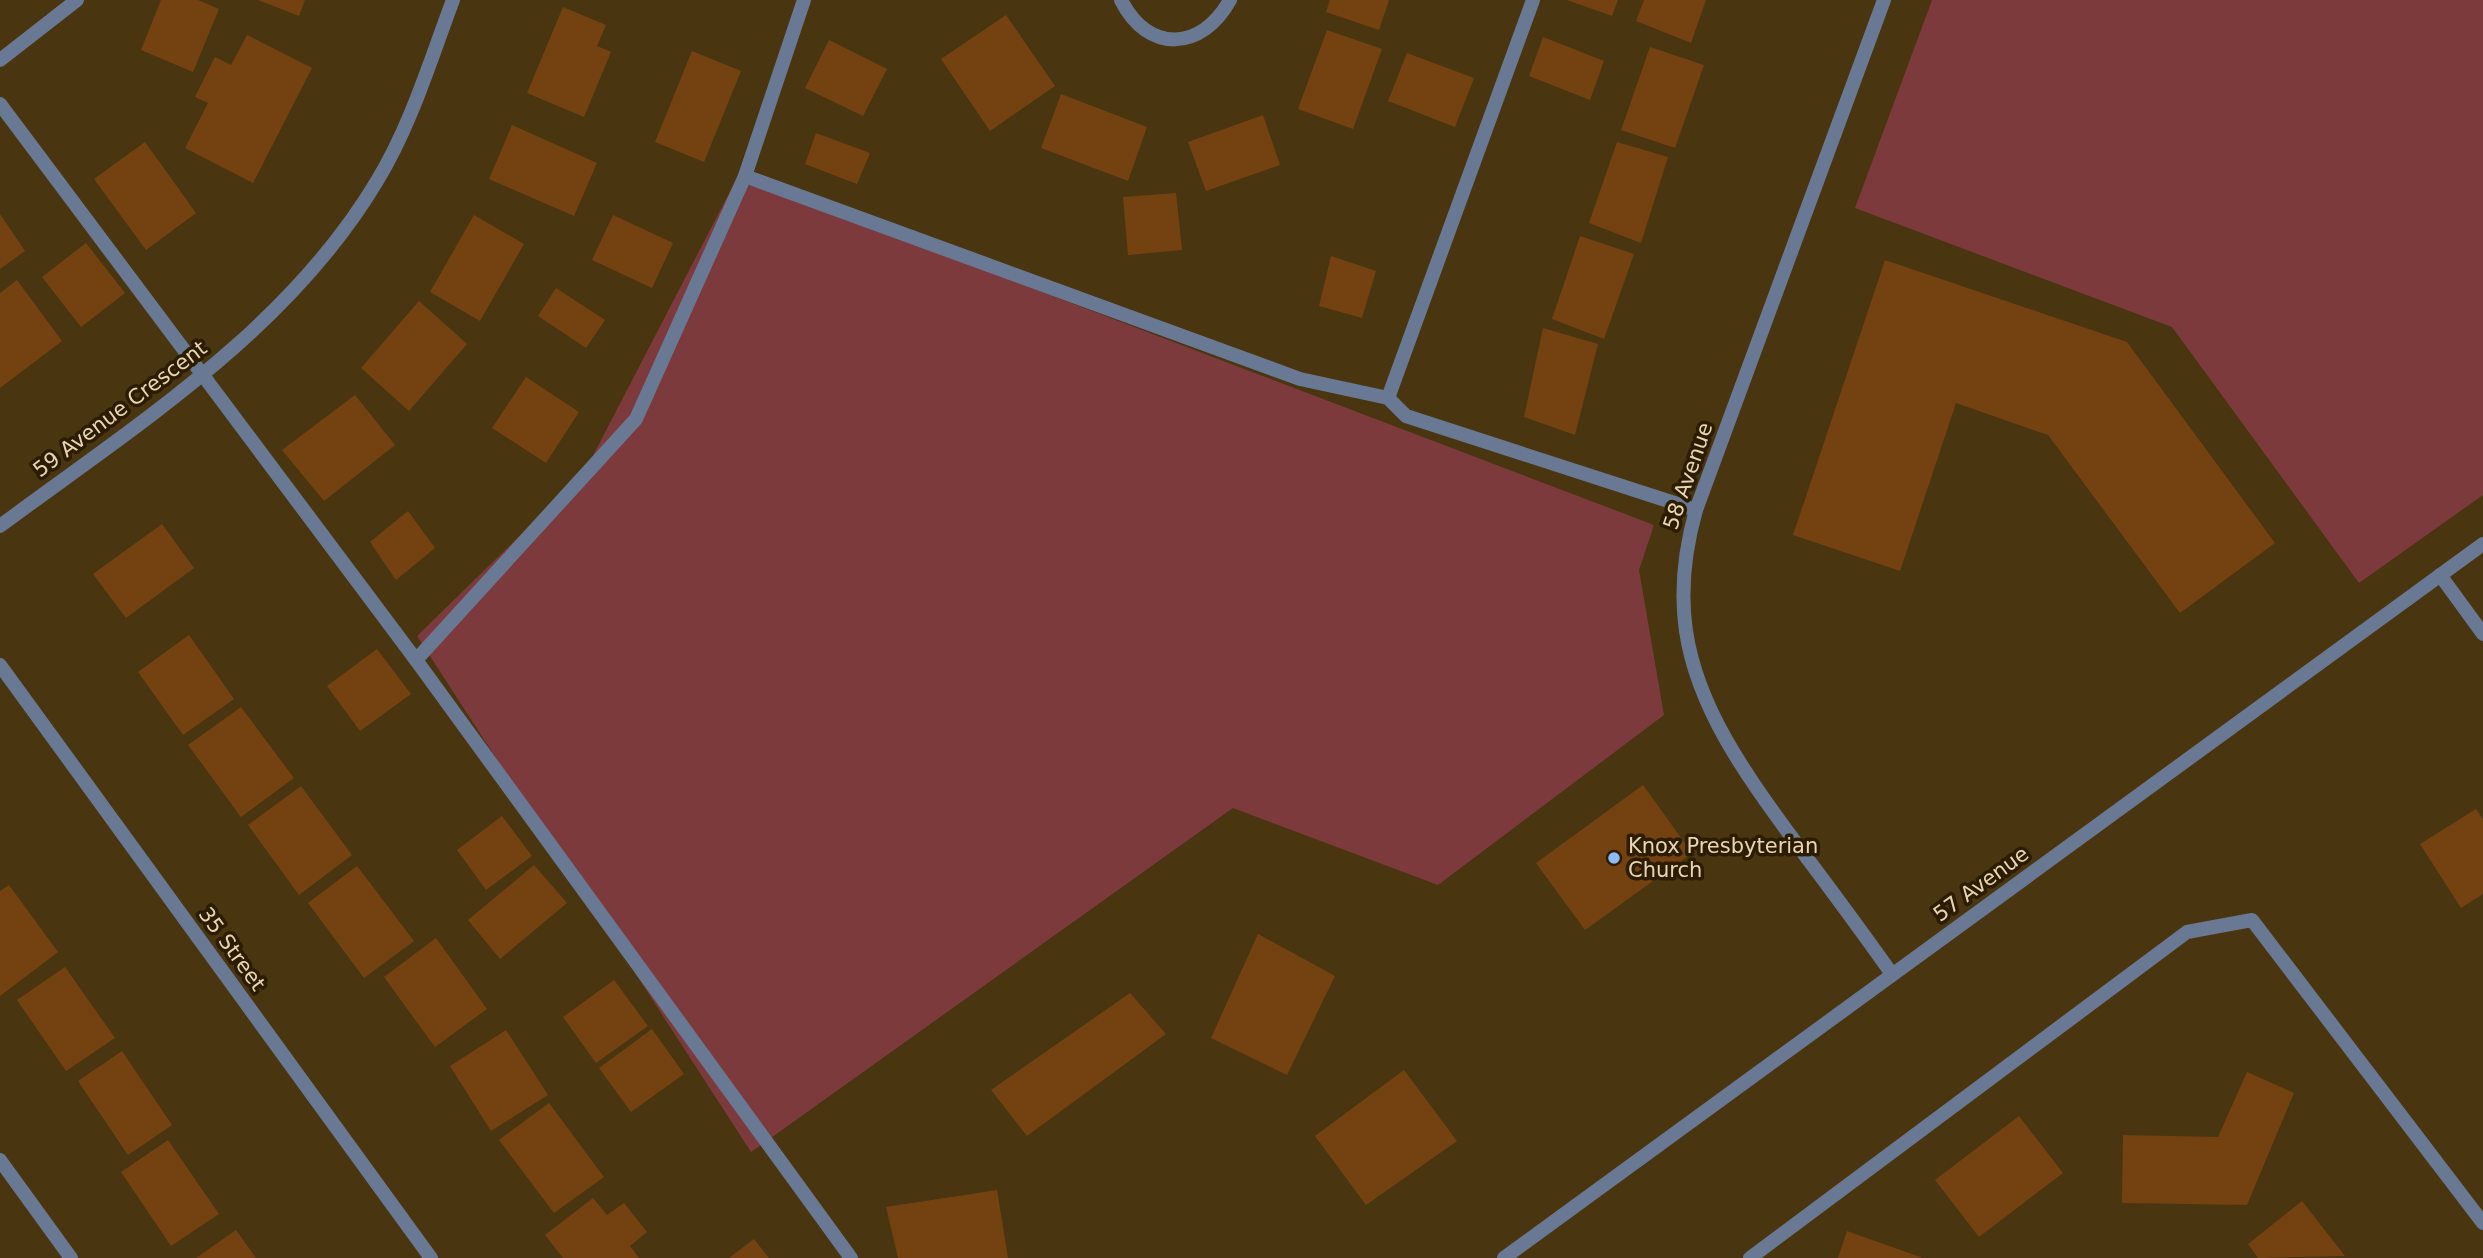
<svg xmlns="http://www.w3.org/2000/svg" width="2483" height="1258" font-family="'DejaVu Sans',sans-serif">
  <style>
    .green { fill: #7c3a3c }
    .building { fill: #744210 }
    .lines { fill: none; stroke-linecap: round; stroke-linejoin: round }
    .service { stroke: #697993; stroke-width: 14 }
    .minor { stroke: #697993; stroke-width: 14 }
    .tertiary { stroke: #697993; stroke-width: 14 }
    .poi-dot { fill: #8eb9fc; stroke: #2c1d01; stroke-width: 2.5 }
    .labels { text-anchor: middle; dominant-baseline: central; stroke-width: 7; stroke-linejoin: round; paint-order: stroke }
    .street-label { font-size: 21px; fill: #e9d5b4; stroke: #2c1d01 }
    .poi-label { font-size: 21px; fill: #e9d5b4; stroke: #2c1d01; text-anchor: start }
  </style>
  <rect width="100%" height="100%" fill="#493510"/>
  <g class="green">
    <polygon points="1932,0 2483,0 2483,495 2359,583 2172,327 1855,208"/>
    <polygon points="738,176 1654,525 1639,570 1664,715 1438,885 1233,808 751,1152 417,636 584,473"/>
  </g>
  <g class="building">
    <polygon points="161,0 198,0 219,9 193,72 141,50"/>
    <polygon points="258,0 305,0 299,16"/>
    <polygon points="1330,0 1389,0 1379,30 1326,12"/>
    <polygon points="1567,0 1618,0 1612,16"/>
    <polygon points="1644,0 1706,0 1691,43 1636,21"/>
    <polygon points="563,7 606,25 597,46 611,52 584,117 527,93"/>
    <polygon points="1006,15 1055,86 990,131 941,59"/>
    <polygon points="1327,30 1382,49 1353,129 1298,109"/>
    <polygon points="247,35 312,68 253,183 185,148 208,103 195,97 215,57 231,65"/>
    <polygon points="1543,37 1604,61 1590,100 1529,76"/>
    <polygon points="829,40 887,69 863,116 805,88"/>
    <polygon points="1650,47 1704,65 1675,148 1621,130"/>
    <polygon points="692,51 741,71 704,162 655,142"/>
    <polygon points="1407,53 1474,78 1455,127 1388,101"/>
    <polygon points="1061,94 1147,127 1128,181 1041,148"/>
    <polygon points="1263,115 1280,165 1206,191 1188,142"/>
    <polygon points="512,125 597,163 574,216 489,179"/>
    <polygon points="816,133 870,153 857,184 805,164"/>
    <polygon points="145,142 196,213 146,250 94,179"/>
    <polygon points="1617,142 1668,157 1641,243 1589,223"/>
    <polygon points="1176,193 1182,250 1128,255 1123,197"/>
    <polygon points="0,214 25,251 0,269"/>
    <polygon points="474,215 524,244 480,321 430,292"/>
    <polygon points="613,215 673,243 652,288 592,260"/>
    <polygon points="1580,236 1634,254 1604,339 1552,319"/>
    <polygon points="86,243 125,293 81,327 42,277"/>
    <polygon points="1331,256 1376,271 1362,318 1319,306"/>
    <polygon points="1885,260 2127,342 2275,543 2180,613 2048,435 1956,403 1900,571 1793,535"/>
    <polygon points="17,280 62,341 0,388 0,293"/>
    <polygon points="556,288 605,320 586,348 538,316"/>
    <polygon points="419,301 467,344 409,411 361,368"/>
    <polygon points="1543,328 1598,344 1575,435 1524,417"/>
    <polygon points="526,377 579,412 546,463 492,428"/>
    <polygon points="355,395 395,445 324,501 282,450"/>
    <polygon points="408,511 435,548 396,580 370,542"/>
    <polygon points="162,524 194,568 126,618 93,574"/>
    <polygon points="189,635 234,699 183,735 138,672"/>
    <polygon points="377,649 411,694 360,731 327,686"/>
    <polygon points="241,707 294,778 241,817 188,745"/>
    <polygon points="1643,785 1692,853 1585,930 1536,863"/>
    <polygon points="301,786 352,855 299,895 248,825"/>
    <polygon points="2476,809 2483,819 2483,894 2461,908 2420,844"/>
    <polygon points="502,816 532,856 486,890 457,850"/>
    <polygon points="534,865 567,903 500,959 468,920"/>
    <polygon points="357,866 414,941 364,978 308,903"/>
    <polygon points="9,885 58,952 0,996 0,891"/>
    <polygon points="1258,934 1335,976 1287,1075 1211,1038"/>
    <polygon points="436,938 487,1009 435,1047 384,977"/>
    <polygon points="65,967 115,1038 66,1071 17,1000"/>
    <polygon points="614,980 648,1026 596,1063 563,1017"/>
    <polygon points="1130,993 1166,1034 1027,1136 991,1090"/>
    <polygon points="652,1029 684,1074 631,1112 599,1068"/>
    <polygon points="506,1030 548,1095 491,1131 450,1066"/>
    <polygon points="122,1051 172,1125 128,1155 78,1081"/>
    <polygon points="1404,1070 1457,1141 1366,1205 1315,1136"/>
    <polygon points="2247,1072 2294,1093 2247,1205 2122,1203 2123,1135 2218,1137"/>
    <polygon points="549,1103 604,1177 554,1213 499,1140"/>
    <polygon points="2019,1116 2063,1173 1979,1237 1935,1180"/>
    <polygon points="168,1140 219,1214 171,1246 121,1172"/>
    <polygon points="997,1190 1008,1258 898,1258 886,1207"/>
    <polygon points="593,1198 607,1215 624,1203 647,1232 630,1246 639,1258 563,1258 545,1235"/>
    <polygon points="2302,1201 2345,1256 2258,1258 2248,1244"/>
    <polygon points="236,1230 256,1258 196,1258"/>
    <polygon points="1847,1231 1923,1258 1838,1258"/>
    <polygon points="754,1239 769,1258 729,1258"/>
  </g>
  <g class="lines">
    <g class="service">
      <polyline points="0,60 77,0"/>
      <polyline points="0,104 416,660 851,1258"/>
      <polyline points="745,176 1300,379 1388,398 1406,416 1696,510"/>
      <polyline points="1388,398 1533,0"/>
      <polyline points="416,660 636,419 745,176 804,0"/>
      <polyline points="0,1160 71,1258"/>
      <polyline points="1750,1258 2187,932 2252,920 2483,1223"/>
    </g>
    <g class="minor">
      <path d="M1121,0c27,54 81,51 109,0"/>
      <path d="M1884,0l-188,510c-11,39 -16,80 -10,121 12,82 67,153 115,219 31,41 61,82 91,124"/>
      <path d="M0,526c136,-101 288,-196 377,-345 34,-56 53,-120 76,-181"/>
      <polyline points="2440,575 2483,634"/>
      <polyline points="0,665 431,1258"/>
    </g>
    <polyline class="tertiary" points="1504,1258 2483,544"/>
  </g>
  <circle class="poi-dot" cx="1614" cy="858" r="7"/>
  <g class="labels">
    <g class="street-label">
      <text transform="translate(120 409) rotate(-37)">59 Avenue Crescent</text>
      <text transform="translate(1688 476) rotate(-71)">58 Avenue</text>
      <text transform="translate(1981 884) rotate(-36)">57 Avenue</text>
      <text transform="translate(232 949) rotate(54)">35 Street</text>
    </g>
    <g class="poi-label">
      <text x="1628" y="846">Knox Presbyterian<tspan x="1628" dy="24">Church</tspan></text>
    </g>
  </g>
</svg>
